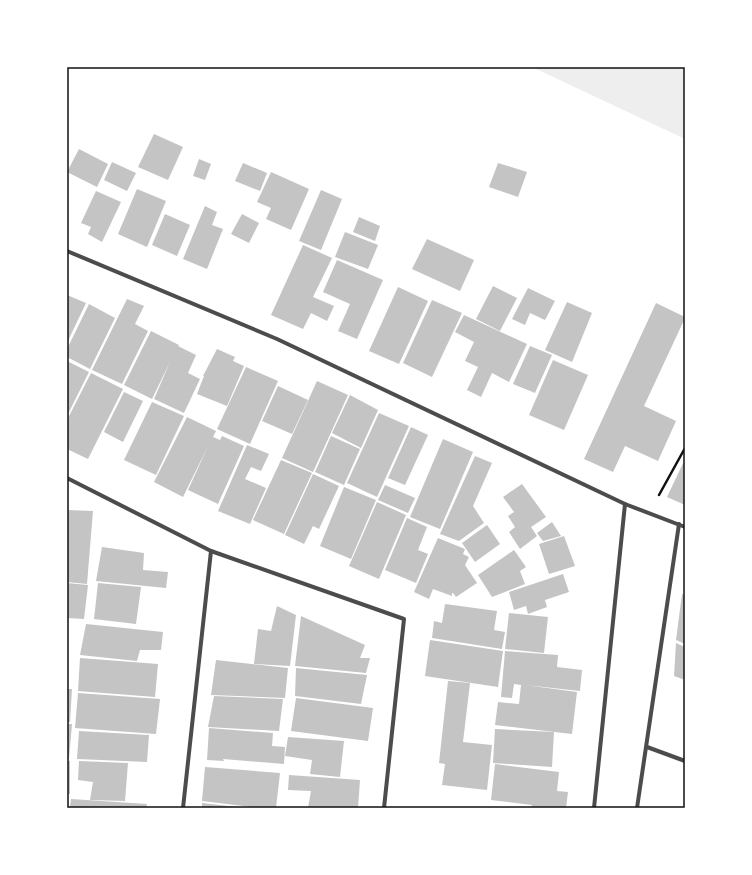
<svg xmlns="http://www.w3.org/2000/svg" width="752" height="875" font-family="'Source Sans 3',sans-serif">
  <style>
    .green { fill: #eee }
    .building { fill: #c4c4c4 }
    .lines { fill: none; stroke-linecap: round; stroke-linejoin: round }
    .path { stroke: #111; stroke-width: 2.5 }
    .minor { stroke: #4c4c4c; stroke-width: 4 }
    .neatline { fill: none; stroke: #111; stroke-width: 1.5 }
  </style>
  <rect width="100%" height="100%" fill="#fff"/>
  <polygon class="green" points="532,67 685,67 685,139"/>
  <g class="building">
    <polygon points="154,134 183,147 168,180 138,167"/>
    <polygon points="79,149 108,164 97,187 67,172"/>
    <polygon points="199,159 211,164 205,180 193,176"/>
    <polygon points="112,162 136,173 127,191 104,180"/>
    <polygon points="243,163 267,173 260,191 235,181"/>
    <polygon points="498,163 527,172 518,197 489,187"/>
    <polygon points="271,172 309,189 291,230 266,219 271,208 257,202"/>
    <polygon points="137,189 166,201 147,247 118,234"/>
    <polygon points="321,190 342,199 321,250 299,241"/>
    <polygon points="96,191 121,202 102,242 88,234 91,227 81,223"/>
    <polygon points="205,206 217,212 212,225 223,229 207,269 183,259"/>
    <polygon points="165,214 190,225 177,256 152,245"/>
    <polygon points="242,214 259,223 249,243 231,234"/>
    <polygon points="359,217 380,226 375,241 353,232"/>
    <polygon points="345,232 378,245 368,269 335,257"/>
    <polygon points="427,239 474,260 460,291 412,269"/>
    <polygon points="303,245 332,258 313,297 334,306 327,321 311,313 303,329 271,315"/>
    <polygon points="337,260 383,280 357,339 338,331 350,304 323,292"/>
    <polygon points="493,286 517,298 500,331 476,319"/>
    <polygon points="398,287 428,301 399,364 369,351"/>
    <polygon points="528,288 555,301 545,320 530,313 525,325 512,319"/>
    <polygon points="67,295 86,303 67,343"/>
    <polygon points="127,299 144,306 135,324 148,331 122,384 92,370"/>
    <polygon points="432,300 462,313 432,377 403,363"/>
    <polygon points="567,302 592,313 572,362 545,350"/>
    <polygon points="656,303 685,317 685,318 644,406 676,421 658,461 625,446 613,472 584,459"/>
    <polygon points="89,304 115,318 90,369 67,357 67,349"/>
    <polygon points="464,315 527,344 509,382 492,373 481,397 467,390 478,367 465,361 474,342 455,332"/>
    <polygon points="151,331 179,345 178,346 196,355 188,373 200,379 184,413 154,399 170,362 152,399 124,385"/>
    <polygon points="530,346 552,355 535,393 513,384"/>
    <polygon points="217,349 235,357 233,361 244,366 227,406 197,394 204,376 203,376"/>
    <polygon points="553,360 588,375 564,430 529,415"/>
    <polygon points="67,361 89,372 67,416"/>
    <polygon points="246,367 278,381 250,444 217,429"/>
    <polygon points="91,373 123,389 88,459 67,449 67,420"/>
    <polygon points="317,381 348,395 313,472 282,458"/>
    <polygon points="278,386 308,400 292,434 262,421"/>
    <polygon points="124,392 143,401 123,442 104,432"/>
    <polygon points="350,395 378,410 361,448 332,433"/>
    <polygon points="152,402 184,416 156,475 124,460"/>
    <polygon points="379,413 409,426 377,497 347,483"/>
    <polygon points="187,417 216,431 213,437 220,440 222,436 244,446 218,504 188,490 208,446 183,497 154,482"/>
    <polygon points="411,427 428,435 405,485 388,478"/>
    <polygon points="331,436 360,449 344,485 315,472"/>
    <polygon points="443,439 473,452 440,529 410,517"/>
    <polygon points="247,445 269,454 261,471 251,467 245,479 266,488 250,524 218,511"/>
    <polygon points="475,456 492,463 473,506 484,523 459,541 440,534"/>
    <polygon points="685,459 685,505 667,497"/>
    <polygon points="281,460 312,473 284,534 253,520"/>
    <polygon points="313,474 339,486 319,529 313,526 304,544 285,535"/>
    <polygon points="522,484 546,517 531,527 537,536 520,549 509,532 515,527 508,516 514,512 503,497"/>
    <polygon points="385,485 415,498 408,513 378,500"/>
    <polygon points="344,487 376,500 351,559 320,546"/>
    <polygon points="377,502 406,515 379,579 349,566"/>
    <polygon points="67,510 93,511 87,584 67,582"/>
    <polygon points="407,518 427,527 418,550 428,554 416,583 385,570"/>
    <polygon points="552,522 561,536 543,541 537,533"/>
    <polygon points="487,525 500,544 475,562 462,543"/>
    <polygon points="564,536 575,566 549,574 539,544"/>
    <polygon points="438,538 465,549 463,554 469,557 465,565 477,583 456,597 453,593 452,593 452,596 433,589 429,599 414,592"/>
    <polygon points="102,547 144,553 143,570 168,572 166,588 96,581"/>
    <polygon points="514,550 526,567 520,571 525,584 492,597 478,575"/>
    <polygon points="563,574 569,592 545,600 547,607 528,614 526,606 514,610 509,592"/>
    <polygon points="67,583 88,585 84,619 67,618"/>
    <polygon points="98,583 141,587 136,624 94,619"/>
    <polygon points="682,594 685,595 685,644 676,640"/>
    <polygon points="445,604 497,611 494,630 505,632 502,649 432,638 434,621 442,623"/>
    <polygon points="277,606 296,615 290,666 254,664 258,629 271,631"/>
    <polygon points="509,613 548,617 544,653 505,649"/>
    <polygon points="301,616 365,645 360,658 370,658 366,673 295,666"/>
    <polygon points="86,624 163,632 161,650 140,650 137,661 80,655"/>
    <polygon points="430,640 503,651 498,687 425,676"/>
    <polygon points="676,643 685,647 685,680 674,676"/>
    <polygon points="505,651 558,655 557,667 582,670 580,691 525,685 577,692 572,734 495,725 498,702 519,704 521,685 514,684 512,698 501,697"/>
    <polygon points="80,658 158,664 155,697 78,691"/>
    <polygon points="216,660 288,668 285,698 211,695"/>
    <polygon points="296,668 367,675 361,704 295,696"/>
    <polygon points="448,681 470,683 463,742 492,745 487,790 442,785 445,764 439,763"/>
    <polygon points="67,689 72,689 70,722 67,722"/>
    <polygon points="78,693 160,699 156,734 75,728"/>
    <polygon points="214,696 283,699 279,731 208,727"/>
    <polygon points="296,698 373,708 368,741 291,731"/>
    <polygon points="67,724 72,724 69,759 67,759"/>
    <polygon points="209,728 273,733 272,746 285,747 284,764 223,759 224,761 207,760"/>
    <polygon points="495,729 554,732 552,767 493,763"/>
    <polygon points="79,731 149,735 147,762 77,759"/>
    <polygon points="288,737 344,741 340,777 310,774 312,760 285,756"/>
    <rect x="67" y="761" width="3" height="33"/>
    <polygon points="79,761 128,763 125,801 90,800 93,782 78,780"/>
    <polygon points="495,764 559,772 557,791 568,792 566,808 531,808 532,805 491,800"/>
    <polygon points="205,767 280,773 276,808 261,808 202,801"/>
    <polygon points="289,775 360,780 358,808 308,808 311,791 288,790"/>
    <polygon points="71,799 147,804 146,808 70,808"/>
    <polygon points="202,803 238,807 238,808 202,808"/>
  </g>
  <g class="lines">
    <polyline class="path" points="659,495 685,448"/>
    <g class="minor">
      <polyline points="67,251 277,339 625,504 685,527"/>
      <polyline points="67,478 211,551 404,619 384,808"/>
      <polyline points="647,747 685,761"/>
      <polyline points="183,808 211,551"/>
      <polyline points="594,808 625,504"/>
      <polyline points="637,808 679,524"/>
    </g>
  </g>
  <rect width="752" height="875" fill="none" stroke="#ffffff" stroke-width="136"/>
  <rect x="68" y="68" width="616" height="739" class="neatline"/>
</svg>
